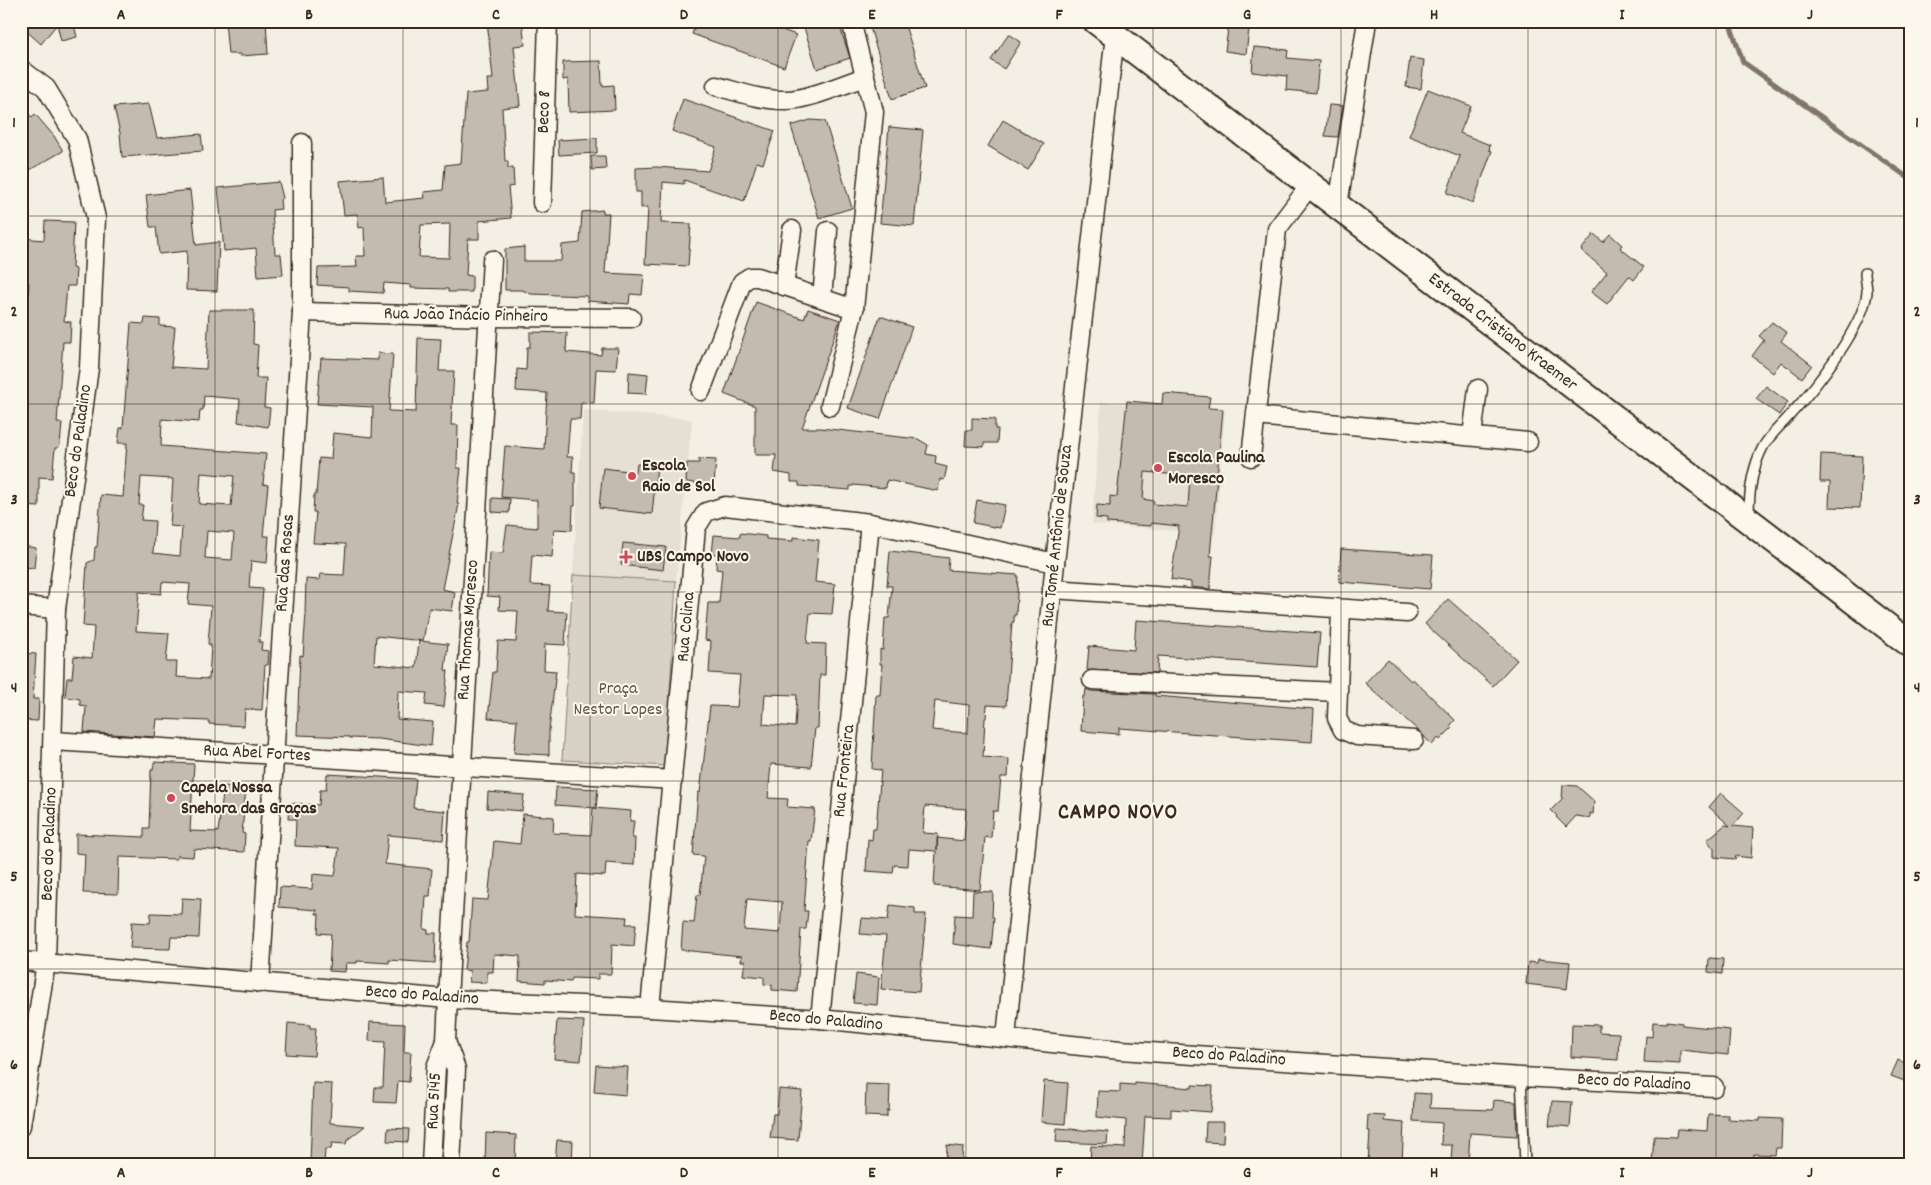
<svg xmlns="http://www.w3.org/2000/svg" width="1931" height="1185" font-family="Dekko,sans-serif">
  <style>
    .built { fill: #e5dfd4 }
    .green { fill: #d8d1c6; stroke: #8a7e72 }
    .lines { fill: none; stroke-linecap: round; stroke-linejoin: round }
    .stream { stroke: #817468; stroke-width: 5 }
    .building { fill: #c3bbb0; stroke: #3b2a1e; fill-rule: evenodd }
    .service-casing { stroke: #3b2a1e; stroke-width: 12 }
    .minor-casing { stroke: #3b2a1e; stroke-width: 21 }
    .secondary-casing { stroke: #3b2a1e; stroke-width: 29 }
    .service { stroke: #fbf7ec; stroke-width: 9 }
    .minor { stroke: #fbf7ec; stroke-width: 18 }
    .secondary { stroke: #fbf7ec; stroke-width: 25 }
    .grid { fill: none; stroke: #3b2a1e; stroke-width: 1; stroke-opacity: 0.55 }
    .poi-dot { fill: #d1495b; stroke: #fbf7ec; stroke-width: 2 }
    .labels { text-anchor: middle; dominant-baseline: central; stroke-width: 4; stroke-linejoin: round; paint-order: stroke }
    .street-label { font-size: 18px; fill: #3b2a1e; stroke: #fbf7ec }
    .poi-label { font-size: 18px; font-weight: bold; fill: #3b2a1e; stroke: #fbf7ec; text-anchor: start }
    .park-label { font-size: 18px; fill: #625448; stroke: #fbf7ec }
    .district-label { font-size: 22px; font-weight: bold; letter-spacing: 1px; fill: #3b2a1e; stroke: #fbf7ec }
    .neatline { fill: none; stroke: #3b2a1e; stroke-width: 2 }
    .grid-label { font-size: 16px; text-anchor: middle; font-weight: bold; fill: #3b2a1e }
  </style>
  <rect width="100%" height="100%" fill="#f3efe4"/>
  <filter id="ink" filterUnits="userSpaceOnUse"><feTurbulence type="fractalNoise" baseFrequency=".02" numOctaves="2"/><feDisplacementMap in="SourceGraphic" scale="10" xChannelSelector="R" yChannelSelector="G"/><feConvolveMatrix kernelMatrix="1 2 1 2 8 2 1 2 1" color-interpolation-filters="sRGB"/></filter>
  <g filter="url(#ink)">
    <g class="built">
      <polygon points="1101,402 1225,411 1215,534 1092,524"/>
      <polygon points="583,410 692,419 676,581 573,575"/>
    </g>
    <polygon class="green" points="573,575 676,581 666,766 562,760"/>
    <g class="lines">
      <polyline class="stream" points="1729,21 1743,62 1910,179"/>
    </g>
    <g class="building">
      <polygon points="21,21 73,21 77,37 61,41 57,24 41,44 21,26"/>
      <polygon points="225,21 266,21 268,54 240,56 240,54 228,54"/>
      <path d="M487,21h35l3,24 -11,1 6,60 -18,2 3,53h3v7h5l1,18 -6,1 3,31 -32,3v18h-11l-2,36 6,1v16h-24v-3l-37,-1v-3l-27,-2 -1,10 -34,-2v-4l-32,-2 1,-17 39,-1 -1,-11h9l-1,-29 -5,1 -2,-14 -13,1 -4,-34 43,-4 2,25 40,-4 -1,-6 19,-2 2,-25 16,-2 5,-69 22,-2 -1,-13h6zM450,224l-1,34 -30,-1 2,-32z"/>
      <polygon points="697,21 758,21 796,35 784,67 692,34"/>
      <polygon points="802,21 838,21 850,58 817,69"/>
      <polygon points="868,21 896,21 898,27 905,25 925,88 892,99"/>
      <polygon points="1229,21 1250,21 1246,54 1225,51"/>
      <polygon points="1009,34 1021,42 1004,69 991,60"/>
      <polygon points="1254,47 1288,50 1287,58 1319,61 1316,93 1286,90 1287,76 1252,72"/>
      <polygon points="1410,58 1424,60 1421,89 1406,87"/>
      <polygon points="601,61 602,86 614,85 615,110 569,112 568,79 563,80 563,62"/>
      <polygon points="1428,89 1471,106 1460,133 1490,145 1489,150 1492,151 1473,203 1447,193 1460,156 1409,136"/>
      <polygon points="683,99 775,131 763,164 757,162 744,201 684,180 684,184 663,182 661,223 691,224 688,266 645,264 648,207 641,208 641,192 636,192 636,168 657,167 708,171 716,147 672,131"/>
      <polygon points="149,104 157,138 201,134 203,151 122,157 120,133 114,107"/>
      <polygon points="1329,105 1343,106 1338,137 1325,136"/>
      <polygon points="29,114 32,117 35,114 54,136 63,151 21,175 21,120"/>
      <polygon points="810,120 825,121 852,208 819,218 791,126"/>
      <polygon points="1003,120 1044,144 1028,170 988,146"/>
      <polygon points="889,127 923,130 914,226 880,223"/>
      <polygon points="597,138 597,153 559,155 558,140"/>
      <polygon points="591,156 605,156 606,169 592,170"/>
      <polygon points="279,182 283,198 280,200 281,209 272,210 275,254 281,254 283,275 258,277 256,248 224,251 218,188"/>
      <polygon points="190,190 196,245 219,242 217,291 186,290 187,251 159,254 156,227 150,227 146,195"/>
      <polygon points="603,210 603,213 609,213 605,273 644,275 642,295 630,294 629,304 587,301 587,296 531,294 522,290 505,290 505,249 524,247 524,261 561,261 562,245 580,243 582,212"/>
      <polygon points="45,221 74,222 72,268 76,269 75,286 67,286 64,321 71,322 70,342 63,342 57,423 62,423 60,445 58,448 55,448 52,478 39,477 39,507 21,506 21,310 27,310 29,283 21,282 21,238 44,240"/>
      <polygon points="1594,234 1603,242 1610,234 1622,245 1620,248 1644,267 1634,280 1629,276 1607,304 1591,292 1607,272 1581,250"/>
      <polygon points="756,302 804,319 808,309 840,320 802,428 820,428 918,439 928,445 926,454 936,456 935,464 947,467 944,480 940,479 938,491 887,480 886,488 853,485 853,486 850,486 850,490 799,486 799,482 791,482 791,475 774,472 776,455 755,455 755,406 724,394"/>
      <path d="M209,310h45l-1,34 5,1 -2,33h10l-2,29 6,1 -2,19 -30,-5 2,-23 -36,-3 -1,14h-3l-1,12 -37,-3 -1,27 105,8 -3,30 5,1 -5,51h6l-2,27 -16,-2 -2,27 14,1 -4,53h3l-1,8 8,1 -1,14h-3l-3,45 -17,-1 -1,17 -35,-2v-3l-52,-2 -2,18 -71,-5 2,-26 -6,-1v-6l-15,-2 2,-19h5l2,-22 18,2 2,-31 -11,-1 4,-63 7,-3 1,-13h2l4,-52 22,2 4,-54h-9l2,-15h3l8,-105 13,1 1,-6 15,1v7l15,1 -4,40 35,2zM201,473l33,3 -3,30 -32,-2zM141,477l32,2 -3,47 12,1 -2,29 -27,-3 2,-32 -14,-1 2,-15h-4zM207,531l27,2 -2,27 -27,-2zM162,582l28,2 -2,20 23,2 -3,38 3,1 -2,34 -33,-2 1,-15h-11l3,-29 -33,-2 3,-39 22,2z"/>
      <polygon points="880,316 912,327 880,419 848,408"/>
      <polygon points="1772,322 1787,333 1781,341 1812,365 1802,378 1781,362 1773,373 1752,356 1764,340 1759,336"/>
      <polygon points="530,332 567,333 566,352 601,355 602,348 618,348 616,370 596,369 594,403 581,402 580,419 570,419 567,457 573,457 572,472 575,472 575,506 573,506 572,530 554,529 552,557 532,555 530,585 550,586 548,611 567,612 565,645 545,644 544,670 556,671 549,730 549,755 514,753 517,720 488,718 493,672 496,672 498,641 516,642 518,611 499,610 500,597 487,596 489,552 503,553 507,525 537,528 537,500 501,497 505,446 544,449 547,393 516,391 517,369 526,370 527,347 530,347"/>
      <polygon points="418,338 441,339 439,371 454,371 451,425 458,425 457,468 461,468 457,504 459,504 442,589 455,592 452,611 429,608 423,641 376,636 374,664 416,668 419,641 448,644 445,670 448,671 444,707 425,705 427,693 398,691 397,719 433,722 431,746 379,739 350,738 350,737 297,735 300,655 303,656 306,613 305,613 306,579 319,580 320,574 344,575 346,544 313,543 316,512 313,512 314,495 316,495 319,458 331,459 333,433 372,437 373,407 317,404 321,358 378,360 378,353 393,354 389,411 416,412"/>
      <polygon points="629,372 648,374 646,394 628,393"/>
      <polygon points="1766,386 1788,402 1779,415 1756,399"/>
      <path d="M1163,393l47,4 -2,11 15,1 -13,147h3l-3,33 -19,-2v-5l-20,-3 8,-53 -28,-3v3l-44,-3v-4l-11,-1 1,-13 13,1v-10l7,1 10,-96 35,3zM1145,472l45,4 -2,31 -35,-3 1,-3 -11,-2z"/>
      <polygon points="972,418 995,419 995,429 998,429 997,443 984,443 984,447 965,446 966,430 972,430"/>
      <polygon points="1821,454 1862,456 1860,508 1829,507 1830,482 1820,482"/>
      <polygon points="699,459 716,460 714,485 686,482 687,463 699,463"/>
      <polygon points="637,464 657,466 652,514 599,508 603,468 636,472"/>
      <polygon points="492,498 510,499 509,513 492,512"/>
      <polygon points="977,500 1005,505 1000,528 973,523"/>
      <path d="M740,533l26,3v3l27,2v-4l26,3 -4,42 20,2 -3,30 -22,-1 -3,30 19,1 -1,31h-5l-2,53h-3l-4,39 -40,-3 -3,34 20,1 -1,8 28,2 -4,32h-2l-5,70h4l-2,18h-5l-4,63 -25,-2v-5l-8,-1v-7l-21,-2 2,-14h-4l1,-5 -61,-6 2,-28 11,1 3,-28h3l4,-39 -11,-1 5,-63 2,1 10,-87 27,1 3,-32 -31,-2 2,-32 -6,-1 3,-37h11l3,-33 -6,-1 1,-15h-5l2,-19 26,2zM765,694l32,1 -2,32 -32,-3zM747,899l35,3 -2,31 -36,-3z"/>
      <polygon points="623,543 666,547 663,570 621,565"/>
      <polygon points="21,546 36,548 34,568 21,567"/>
      <polygon points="1341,549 1433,555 1430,589 1339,582"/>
      <path d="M890,551l59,7 -1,12 70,5 -2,40h-2v7h-2l-6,84 -19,-1 -1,13h-1l-2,39 26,2 -1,18h-7l-3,34h-5l-2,27 -6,-1 -5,53 -46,-4 2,-35 -27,-2 -1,17 -14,-1 -1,8 -27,-2 2,-32 4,1 1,-11h3l5,-59 -9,-1 2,-39 2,-35h4l2,-31h-2v-15l3,1 2,-32h4l3,-32h-5zM935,701l34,4 -1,28 -36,-3zM925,806l41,3 -2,32 -27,-3v12l1,-16 -15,-1z"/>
      <polygon points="1448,599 1517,660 1493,686 1425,624"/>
      <polygon points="1136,620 1320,633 1317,667 1158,656 1157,673 1087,670 1089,646 1134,650"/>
      <polygon points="21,653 36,654 33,699 39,699 38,721 21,720"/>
      <polygon points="1388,659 1411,681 1413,679 1455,720 1450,726 1452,728 1440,740 1438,738 1432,745 1420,732 1365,683"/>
      <polygon points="1086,689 1091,691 1155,694 1155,696 1314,709 1312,742 1119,728 1119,734 1081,731 1083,696 1085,696"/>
      <polygon points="154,762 194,764 190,831 218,832 224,786 246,788 242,833 245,834 244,852 194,849 193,857 177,856 177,859 119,857 118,894 83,893 85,854 76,853 76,834 144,837 144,828 149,828 151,770 153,770"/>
      <polygon points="327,774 416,779 413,808 445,811 443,840 388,835 385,864 432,869 430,896 426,896 424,929 428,930 428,933 436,933 435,963 389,960 389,963 357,961 357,963 346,963 345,972 329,971 331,934 318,933 319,914 316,914 317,910 279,907 280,887 312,889 313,874 335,876 339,848 295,846 296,819 288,819 289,803 319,805 320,790 326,790"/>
      <polygon points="1563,785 1577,786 1594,801 1593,814 1590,813 1590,818 1576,816 1566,827 1556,817 1557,816 1551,810 1562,799"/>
      <polygon points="556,787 598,789 596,808 555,805"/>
      <polygon points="488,792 524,795 522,811 487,808"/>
      <polygon points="1721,793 1744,813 1733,826 1753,828 1751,858 1736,856 1735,859 1714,857 1714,849 1707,840 1725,825 1730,826 1709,807"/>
      <polygon points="593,808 631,811 630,821 634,821 632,838 635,838 634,865 606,863 605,876 577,874 575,914 627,917 626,924 636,924 634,946 612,944 611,974 598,974 598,979 572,978 571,982 545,980 545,983 519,981 520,956 494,954 493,972 487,972 487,983 469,982 470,971 464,970 467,942 469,942 472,899 488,900 494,841 520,844 523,814 554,817 553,833 591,835"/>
      <polygon points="973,891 993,892 992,917 994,917 991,949 953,944 955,915 972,916"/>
      <polygon points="182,898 201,899 199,938 171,937 170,949 130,948 132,922 150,923 151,913 181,914"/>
      <polygon points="890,905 915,908 915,914 926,914 919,992 881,989 886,936 860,934 862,918 888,920"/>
      <polygon points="1709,958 1723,959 1722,974 1708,972"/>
      <polygon points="1538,959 1570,962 1567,989 1526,984 1528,962 1537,963"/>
      <polygon points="856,974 879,977 877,1005 853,1003"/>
      <polygon points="557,1020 584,1021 581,1061 554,1059"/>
      <polygon points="1667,1021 1682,1023 1682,1025 1730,1030 1728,1055 1680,1050 1680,1064 1644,1062 1646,1036 1652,1037 1653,1022 1667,1023"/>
      <polygon points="370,1022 405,1024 404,1052 411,1052 409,1082 398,1081 396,1103 374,1102 375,1087 383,1087 385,1042 369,1041"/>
      <polygon points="288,1023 310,1025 310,1028 316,1028 314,1056 286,1054"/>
      <polygon points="1572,1024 1599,1025 1599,1032 1619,1033 1618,1060 1571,1057"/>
      <polygon points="1898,1060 1910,1065 1910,1083 1891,1076"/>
      <polygon points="596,1065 628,1067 626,1095 594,1092"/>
      <polygon points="1044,1081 1068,1083 1065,1124 1041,1122"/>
      <polygon points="313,1083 332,1084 330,1123 365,1126 347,1140 346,1144 332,1143 331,1149 325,1149 324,1164 310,1164"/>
      <polygon points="1135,1083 1192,1088 1192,1085 1213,1086 1211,1112 1171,1109 1171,1117 1145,1116 1142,1164 1090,1164 1091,1146 1125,1148 1126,1120 1097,1117 1098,1091 1120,1092 1120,1084 1135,1085"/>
      <polygon points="866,1084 890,1085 889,1111 887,1111 887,1117 865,1116"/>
      <polygon points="779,1089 802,1091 798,1140 770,1138 773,1114 777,1114"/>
      <polygon points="1414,1093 1431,1094 1430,1108 1493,1110 1494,1100 1516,1102 1517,1136 1470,1133 1468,1164 1451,1164 1452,1145 1441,1145 1442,1123 1413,1121"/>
      <polygon points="1552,1101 1572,1102 1570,1127 1549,1125"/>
      <polygon points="1708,1114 1728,1115 1728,1119 1760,1121 1760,1118 1782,1119 1781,1148 1776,1148 1775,1155 1754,1154 1753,1164 1699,1162 1698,1164 1652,1164 1654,1136 1677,1137 1678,1129 1707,1131"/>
      <polygon points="1368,1115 1385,1116 1384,1121 1404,1123 1402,1162 1392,1161 1392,1164 1368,1163 1370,1131 1367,1131"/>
      <polygon points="1206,1122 1224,1122 1223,1143 1205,1142"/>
      <polygon points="388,1128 409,1129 408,1142 387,1141"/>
      <polygon points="1057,1128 1108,1132 1107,1144 1056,1142"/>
      <polygon points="486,1133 516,1135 515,1164 485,1164"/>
      <polygon points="557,1140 573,1141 572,1163 555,1162"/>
      <polygon points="947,1145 963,1147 962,1163 946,1162"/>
    </g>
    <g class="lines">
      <defs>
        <g id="service">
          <path d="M1749,515c0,-22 3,-46 13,-66 6,-13 20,-24 29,-35 24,-26 73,-88 76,-122 0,-6 -2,-13 -2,-19"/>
          <polyline points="1521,1077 1525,1164"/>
        </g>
        <g id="minor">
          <polyline points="21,69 46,88 77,139 96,218 89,368 56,609 46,962 21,1126"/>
          <path d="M716,86c23,6 44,14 68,14 22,1 59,-16 81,-23"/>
          <polyline points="542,203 548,21"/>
          <polyline points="1338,205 1367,21"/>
          <polyline points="784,286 792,230"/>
          <polyline points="822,298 828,231"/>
          <polyline points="302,312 489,317 631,318"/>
          <polyline points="701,391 742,282 750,277 758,277 854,309"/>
          <polyline points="830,406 854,309 874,112 851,21"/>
          <polyline points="1256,416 1528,442"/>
          <polyline points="1472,436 1478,389"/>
          <polyline points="1251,457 1277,229 1311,184"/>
          <polyline points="1052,589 1407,613"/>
          <polyline points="21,606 56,609"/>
          <polyline points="1341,609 1337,718 1343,730 1357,736 1414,740"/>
          <polyline points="1092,680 1338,692"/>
          <polyline points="53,741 673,780"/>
          <polyline points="21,961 448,999 650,1008 820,1019 1120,1050 1521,1077 1714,1087"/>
          <polyline points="260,983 302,312 302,143"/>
          <polyline points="650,1008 696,528 706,512 725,506 870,523 1055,563"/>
          <polyline points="820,1019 870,523"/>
          <polyline points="1006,1037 1055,563 1115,35"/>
          <polyline points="431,1164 436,1067 446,1041"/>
          <polyline points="451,1164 456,1069 446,1041 448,999 492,260"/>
        </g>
        <g id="secondary">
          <path id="s1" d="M1096,21l814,623"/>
        </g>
      </defs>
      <use href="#service" class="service-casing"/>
      <use href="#minor" class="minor-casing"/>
      <use href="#secondary" class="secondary-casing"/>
      <use href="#service" class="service"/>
      <use href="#minor" class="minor"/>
      <use href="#secondary" class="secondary"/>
    </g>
  </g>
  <path class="grid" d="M215,21v1143M403,21v1143M590,21v1143M778,21v1143M966,21v1143M1153,21v1143M1341,21v1143M1528,21v1143M1716,21v1143M21,216h1889M21,404h1889M21,592h1889M21,781h1889M21,969h1889"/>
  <g class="poi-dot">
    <circle cx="1158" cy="468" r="5"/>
    <circle cx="632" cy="476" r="5"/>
    <path d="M623.5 549.5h5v5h5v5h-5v5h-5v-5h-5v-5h5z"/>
    <circle cx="171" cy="798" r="5"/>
  </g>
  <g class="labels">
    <g class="street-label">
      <text transform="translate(545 112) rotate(-88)">Beco 8</text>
      <text transform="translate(466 316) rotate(1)">Rua João Inácio Pinheiro</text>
      <text stroke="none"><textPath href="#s1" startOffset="512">Estrada Cristiano Kraemer</textPath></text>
      <text transform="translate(79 441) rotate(-82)">Beco do Paladino</text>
      <text transform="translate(1058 536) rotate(-84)">Rua Tomé Antônio de Souza</text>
      <text transform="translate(286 563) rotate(-86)">Rua das Rosas</text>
      <text transform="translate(687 627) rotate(-85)">Rua Colina</text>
      <text transform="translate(469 630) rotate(-86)">Rua Thomas Moresco</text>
      <text transform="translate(257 754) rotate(3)">Rua Abel Fortes</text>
      <text transform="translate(845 771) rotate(-84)">Rua Fronteira</text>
      <text transform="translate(50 844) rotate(-88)">Beco do Paladino</text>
      <text transform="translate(422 996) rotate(4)">Beco do Paladino</text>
      <text transform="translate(826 1021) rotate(5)">Beco do Paladino</text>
      <text transform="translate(1229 1057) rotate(4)">Beco do Paladino</text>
      <text transform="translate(1634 1083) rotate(3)">Beco do Paladino</text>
      <text transform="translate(435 1101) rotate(-87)">Rua 5145</text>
    </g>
    <g class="poi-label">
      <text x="1168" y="458">Escola Paulina<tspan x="1168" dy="21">Moresco</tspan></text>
      <text x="642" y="466">Escola<tspan x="642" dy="21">Raio de Sol</tspan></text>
      <text x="637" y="557">UBS Campo Novo</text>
      <text x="181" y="788">Capela Nossa<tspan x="181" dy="21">Snehora das Graças</tspan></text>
    </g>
    <g class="park-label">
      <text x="618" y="689">Praça<tspan x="618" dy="21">Nestor Lopes</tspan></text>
    </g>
    <g class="district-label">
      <text x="1118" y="813">CAMPO NOVO</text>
    </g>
  </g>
  <rect width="1931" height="1185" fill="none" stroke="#fbf7ec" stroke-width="55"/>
  <rect x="28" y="28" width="1876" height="1130" class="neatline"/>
  <g class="grid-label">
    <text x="121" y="19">A</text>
    <text x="309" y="19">B</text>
    <text x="496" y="19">C</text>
    <text x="684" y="19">D</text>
    <text x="872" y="19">E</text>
    <text x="1059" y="19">F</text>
    <text x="1247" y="19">G</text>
    <text x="1434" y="19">H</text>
    <text x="1622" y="19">I</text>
    <text x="1810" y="19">J</text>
    <text x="14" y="127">1</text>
    <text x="1917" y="127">1</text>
    <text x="14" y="316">2</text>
    <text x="1917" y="316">2</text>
    <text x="14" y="504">3</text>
    <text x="1917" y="504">3</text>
    <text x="14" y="692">4</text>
    <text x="1917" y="692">4</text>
    <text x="14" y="881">5</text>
    <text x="1917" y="881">5</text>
    <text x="14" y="1069">6</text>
    <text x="1917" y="1069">6</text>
    <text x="121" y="1177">A</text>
    <text x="309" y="1177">B</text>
    <text x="496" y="1177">C</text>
    <text x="684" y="1177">D</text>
    <text x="872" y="1177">E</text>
    <text x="1059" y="1177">F</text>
    <text x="1247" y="1177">G</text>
    <text x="1434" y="1177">H</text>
    <text x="1622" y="1177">I</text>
    <text x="1810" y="1177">J</text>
  </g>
</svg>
